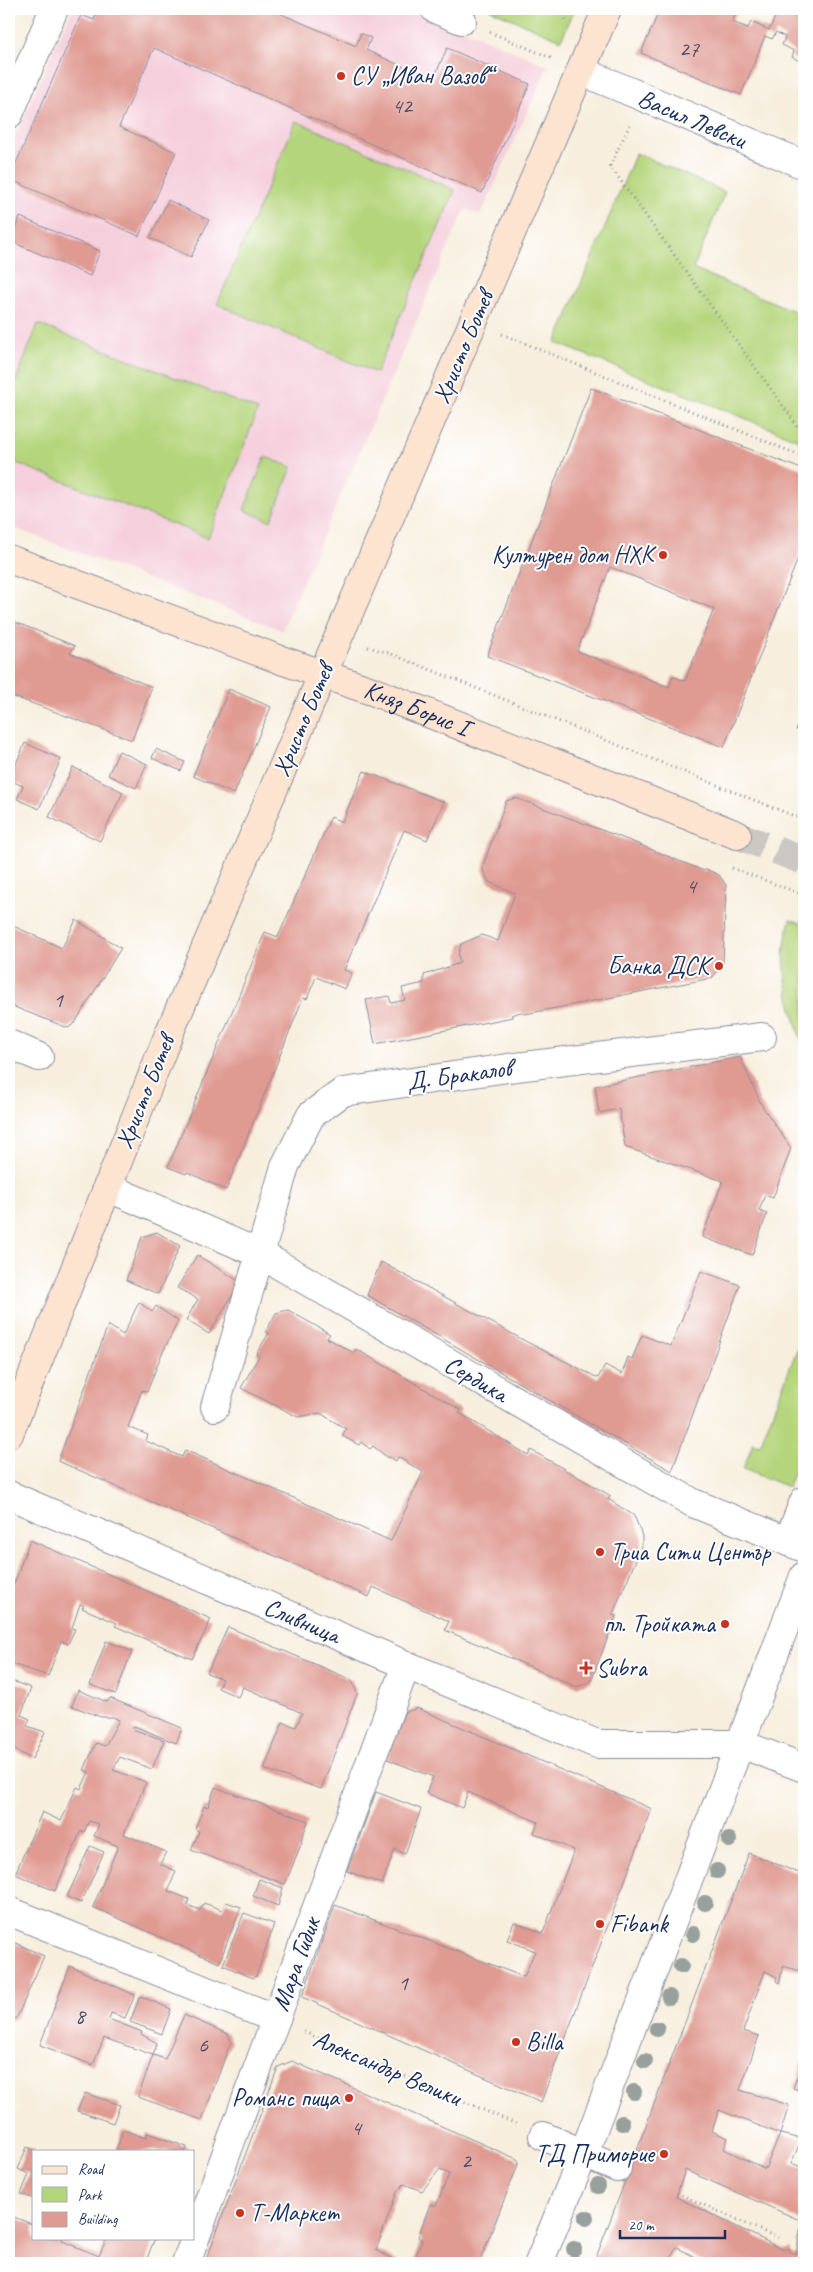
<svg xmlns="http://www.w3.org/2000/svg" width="813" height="2272" font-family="Caveat,sans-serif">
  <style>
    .built { fill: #f5cfdb }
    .green { fill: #b5d57c; stroke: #68826d }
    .building { fill: #df9a91; fill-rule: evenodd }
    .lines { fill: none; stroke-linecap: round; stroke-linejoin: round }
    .secondary-tunnel { stroke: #cbc8c4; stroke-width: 28; stroke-dasharray: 28 14; stroke-linecap: butt }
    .street-casing { stroke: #898e9e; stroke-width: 30 }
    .secondary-casing { stroke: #898e9e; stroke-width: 30 }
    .path { stroke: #898e9e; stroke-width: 3; stroke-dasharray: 1 4; stroke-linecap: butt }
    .street { stroke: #fff; stroke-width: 28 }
    .secondary { stroke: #fde4d1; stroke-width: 28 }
    .tree { fill: #97a09c }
    .poi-dot { fill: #c8321e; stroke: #fff; stroke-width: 2 }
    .labels { text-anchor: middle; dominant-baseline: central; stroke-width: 4; stroke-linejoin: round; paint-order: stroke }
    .number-label { font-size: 22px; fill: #4c4a6b }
    .poi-label { font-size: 25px; fill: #1b2f5e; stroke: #fff; text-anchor: start }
    .street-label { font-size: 25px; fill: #1b2f5e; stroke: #fff }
  </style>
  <rect width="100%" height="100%" fill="#fff"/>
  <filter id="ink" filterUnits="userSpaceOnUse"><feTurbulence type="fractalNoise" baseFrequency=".02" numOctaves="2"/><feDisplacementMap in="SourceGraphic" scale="10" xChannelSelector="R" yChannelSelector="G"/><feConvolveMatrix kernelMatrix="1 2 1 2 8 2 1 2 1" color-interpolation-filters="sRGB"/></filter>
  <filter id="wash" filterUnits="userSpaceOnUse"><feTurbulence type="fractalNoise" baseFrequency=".0096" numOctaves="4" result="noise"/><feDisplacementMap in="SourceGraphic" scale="20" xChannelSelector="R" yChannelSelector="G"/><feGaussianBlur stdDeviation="1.12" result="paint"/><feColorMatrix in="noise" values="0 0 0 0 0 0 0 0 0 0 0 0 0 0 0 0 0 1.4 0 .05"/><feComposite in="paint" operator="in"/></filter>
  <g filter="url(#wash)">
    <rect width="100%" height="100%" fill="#f7eedd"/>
    <polygon class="built" points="72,9 418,9 548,66 481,215 465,209 282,630 9,526 9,150"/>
    <g class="green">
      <polygon points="489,9 575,9 561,40"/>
      <polygon points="296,121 455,190 376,373 217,304"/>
      <polygon points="636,153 725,192 693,269 804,315 804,442 556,343"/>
      <polygon points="38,324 258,410 208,538 9,460 9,398"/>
      <polygon points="265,457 292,467 271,521 244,510"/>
      <path d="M790,919l14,5v124c-10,-29 -19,-59 -20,-91 0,-12 4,-26 6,-38z"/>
      <polygon points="804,1312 804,1446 800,1456 804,1458 801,1470 795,1468 788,1487 743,1469 753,1443 760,1445 803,1334 797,1331"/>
    </g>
    <g id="blocks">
      <g class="building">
        <polygon points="98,9 270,9 356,46 361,33 371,38 366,50 433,80 447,48 530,84 482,193 154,48 119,127 176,152 139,236 9,179 81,15 94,20"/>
        <polygon points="660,9 738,9 732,22 748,28 751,22 769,30 779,9 798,18 801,10 804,12 804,63 792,57 794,51 782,45 785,37 776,32 772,39 765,36 741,95 641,53"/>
        <polygon points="168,200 209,220 191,257 150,238"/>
        <polygon points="20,217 100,251 90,276 10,241"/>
        <path d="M591,388l213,82v73l-80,204 -237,-91zM610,567l104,42 -29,72 -12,-5 -4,11 -92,-36z"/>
        <polygon points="15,622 75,646 70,653 152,687 132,740 9,695 9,634"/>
        <polygon points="229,689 271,707 234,794 193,776"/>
        <polygon points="25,743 61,759 39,809 17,799 23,786 9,780"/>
        <polygon points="156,749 185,762 181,771 152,758"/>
        <polygon points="119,751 147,764 136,788 108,775"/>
        <polygon points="73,767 123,792 100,841 49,817"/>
        <polygon points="364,771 444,802 427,840 404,830 344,970 352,973 345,989 316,977 307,999 303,998 226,1190 187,1172 186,1174 168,1167 265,932 278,937 331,817 342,822"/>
        <polygon points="516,798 628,840 704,871 706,869 719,875 726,885 723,964 712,978 525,1014 521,1012 511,1015 513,1017 375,1044 366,1000 389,996 391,1003 405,1000 402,988 424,983 424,975 460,963 458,955 461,944 482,935 498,941 515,893 489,882 483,870 484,863 506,801"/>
        <polygon points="76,920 121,948 75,1023 68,1028 9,1005 9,924 62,948"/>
        <polygon points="740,1057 762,1106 791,1148 773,1198 765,1195 759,1211 767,1214 752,1255 702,1237 723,1181 625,1147 619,1109 599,1113 595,1086"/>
        <polygon points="157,1232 180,1246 158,1294 126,1280 142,1237"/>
        <polygon points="197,1255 240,1282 209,1334 186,1320 198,1299 177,1288"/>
        <polygon points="381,1262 527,1342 598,1378 605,1365 622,1374 628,1357 632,1359 642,1335 671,1346 701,1271 740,1285 672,1471 367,1295"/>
        <polygon points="139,1302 152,1312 156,1306 178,1321 160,1358 147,1392 142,1390 128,1427 148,1435 146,1441 182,1457 185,1450 391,1541 423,1472 398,1457 396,1461 390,1457 388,1458 373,1446 370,1449 361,1442 359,1445 342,1436 346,1429 320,1413 298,1417 241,1388 259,1356 256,1354 269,1333 266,1331 276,1313 288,1310 330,1334 327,1338 354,1353 356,1349 461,1410 459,1413 528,1455 531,1450 611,1496 608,1499 633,1515 636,1520 642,1536 642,1546 612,1615 616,1616 591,1681 577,1687 445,1630 449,1621 373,1587 369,1597 58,1461 108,1325 123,1335"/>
        <polygon points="30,1540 211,1619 192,1659 115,1626 117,1623 82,1608 84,1606 80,1604 72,1628 75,1629 68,1644 61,1641 48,1676 9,1663 9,1597"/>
        <polygon points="228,1627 352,1680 357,1694 321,1789 264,1769 283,1722 296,1727 302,1713 243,1687 238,1697 218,1688 222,1679 207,1673"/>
        <polygon points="106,1641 132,1651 116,1694 90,1685"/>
        <polygon points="9,1680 31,1688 21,1715 30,1719 27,1726 45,1732 32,1759 9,1747"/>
        <polygon points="78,1690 107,1702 110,1698 182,1728 176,1743 134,1726 132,1729 164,1740 152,1769 120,1757 113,1770 146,1782 124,1834 166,1852 160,1864 176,1871 168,1891 189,1899 187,1905 200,1910 204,1903 222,1910 226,1902 241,1907 219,1963 93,1907 118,1846 94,1836 99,1824 89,1821 84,1832 81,1831 55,1891 15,1874 42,1812 61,1821 77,1787 81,1789 89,1772 84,1770 96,1743 105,1746 119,1720 113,1717 101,1717 72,1706"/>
        <polygon points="417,1708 652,1809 541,2102 302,1997 335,1905 524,1977 535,1951 507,1940 514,1922 543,1933 574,1850 534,1833 538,1822 468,1792 462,1808 426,1793 433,1777 387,1759 404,1713"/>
        <polygon points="215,1787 308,1821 301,1841 302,1842 285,1884 191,1850 199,1831 195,1829 204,1806 208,1807"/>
        <polygon points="376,1792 421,1809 405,1854 395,1849 382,1884 347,1871"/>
        <polygon points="90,1846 104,1852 81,1903 67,1897"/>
        <path d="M749,1853l55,22v97l-21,-6 -4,17 -3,-2 1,-4 -12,-6 -22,60 16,5 -19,54 49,15 -9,29 -61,-24 -7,21 16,7 -4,11 41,20 15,-35 22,5 -11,24 13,5v95h-98l-30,-16 -8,16h-74zM685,2170l117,51 -6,33 -6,-2v-4l-6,2 -108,-53z"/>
        <polygon points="259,1879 283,1888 278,1906 253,1896"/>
        <polygon points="244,1913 274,1924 256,1976 253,1978 223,1965"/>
        <polygon points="9,1940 44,1956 17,2017 13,2021 9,2021"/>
        <polygon points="70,1966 135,1995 125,2018 111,2013 109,2019 142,2032 141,2034 157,2043 153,2055 104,2038 93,2065 40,2045"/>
        <polygon points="140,1996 171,2009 162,2034 130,2022"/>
        <polygon points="184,2015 228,2034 231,2041 202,2120 138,2097 153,2055 165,2059"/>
        <polygon points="804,2058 804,2092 793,2088"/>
        <polygon points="292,2061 517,2159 519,2162 479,2263 413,2263 422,2240 418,2237 430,2204 436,2206 449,2174 440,2169 422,2191 404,2184 397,2192 376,2250 400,2263 205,2263 278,2067"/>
        <polygon points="85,2093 120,2105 113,2123 77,2111"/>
        <polygon points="123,2130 146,2138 147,2133 187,2147 186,2151 116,2151"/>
        <polygon points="27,2147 34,2150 34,2199 21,2194 29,2174 18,2169"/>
        <polygon points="9,2215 34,2225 34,2238 63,2238 62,2241 99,2256 107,2238 155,2238 145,2263 9,2263"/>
      </g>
    </g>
  </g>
  <g filter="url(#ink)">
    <use href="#blocks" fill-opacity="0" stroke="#898e9e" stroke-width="1"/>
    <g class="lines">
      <polyline class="secondary-tunnel" points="737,835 804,861"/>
      <defs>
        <g id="street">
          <polyline points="435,9 462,20"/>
          <polyline points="581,71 804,165"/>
          <polyline points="9,114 54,9"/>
          <polyline points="762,1037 508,1068 343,1092 311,1115 285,1166 260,1254 693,1503 804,1548"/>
          <polyline points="9,1044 39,1057"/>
          <polyline points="107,1187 260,1254 215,1407"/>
          <polyline points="9,1495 406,1665 597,1744 741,1744 804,1768"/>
          <polyline points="788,1542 804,1501"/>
          <polyline points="9,1911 276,2019"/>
          <polyline points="543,2136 617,2168"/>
          <polyline points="186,2263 406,1665"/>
          <polyline points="539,2263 584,2153 804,1576"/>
        </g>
        <g id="secondary">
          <path id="s1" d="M9,559l272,101 91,31 365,144"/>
          <polyline points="9,1434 168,1036 607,9"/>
        </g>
      </defs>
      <use href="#street" class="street-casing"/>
      <use href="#secondary" class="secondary-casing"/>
      <g class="path">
        <polyline points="563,9 566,20"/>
        <polyline points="490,32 551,58"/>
        <polyline points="630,125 610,166 804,435"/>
        <polyline points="502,334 804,457"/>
        <polyline points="368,647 389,653 804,820"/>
        <polyline points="796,729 804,733"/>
        <polyline points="732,868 804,895"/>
        <polyline points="304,2032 516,2124"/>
        <polyline points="677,2193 778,2238"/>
      </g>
      <use href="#street" class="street"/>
      <use href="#secondary" class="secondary"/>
    </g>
    <g class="tree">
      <circle cx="729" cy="1840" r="8"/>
      <circle cx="717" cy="1871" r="8"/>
      <circle cx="705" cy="1903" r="8"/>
      <circle cx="693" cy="1934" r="8"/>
      <circle cx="681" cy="1966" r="8"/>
      <circle cx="669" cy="1997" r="8"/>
      <circle cx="657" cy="2029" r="8"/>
      <circle cx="645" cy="2061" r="8"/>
      <circle cx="634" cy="2092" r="8"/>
      <circle cx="622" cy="2123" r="8"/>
      <circle cx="598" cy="2186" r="8"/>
      <circle cx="586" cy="2218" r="8"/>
      <circle cx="574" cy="2249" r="8"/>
    </g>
  </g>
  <g class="poi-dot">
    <circle cx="341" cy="76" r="5"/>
    <circle cx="663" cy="555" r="5"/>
    <circle cx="719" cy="966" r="5"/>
    <circle cx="600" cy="1552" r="5"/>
    <circle cx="725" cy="1624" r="5"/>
    <path d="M583.5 1660.5h5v5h5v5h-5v5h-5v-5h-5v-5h5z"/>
    <circle cx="600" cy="1924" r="5"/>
    <circle cx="516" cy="2042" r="5"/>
    <circle cx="349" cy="2098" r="5"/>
    <circle cx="664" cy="2154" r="5"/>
    <circle cx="240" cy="2213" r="5"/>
  </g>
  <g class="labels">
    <g class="number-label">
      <text x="689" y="49">27</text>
      <text x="402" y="106">42</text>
      <text x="691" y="886">4</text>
      <text x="58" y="1000">1</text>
      <text x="403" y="1983">1</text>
      <text x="80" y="2016">8</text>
      <text x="203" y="2045">6</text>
      <text x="356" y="2128">4</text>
      <text x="466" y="2161">2</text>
    </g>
    <g class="poi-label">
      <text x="351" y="76">СУ „Иван Вазов“</text>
      <text x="653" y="555" text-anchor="end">Културен дом НХК</text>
      <text x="709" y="966" text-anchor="end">Банка ДСК</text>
      <text x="610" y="1552">Триа Сити Център</text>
      <text x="715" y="1624" text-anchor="end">пл. Тройката</text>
      <text x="596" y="1668">Subra</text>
      <text x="610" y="1924">Fibank</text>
      <text x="526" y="2042">Billa</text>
      <text x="339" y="2098" text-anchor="end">Романс пица</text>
      <text x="654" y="2154" text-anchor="end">ТД Приморие</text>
      <text x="250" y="2213">Т-Маркет</text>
    </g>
    <g class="street-label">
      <text transform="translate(692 119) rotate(23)">Васил Левски</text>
      <text transform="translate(463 347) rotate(-67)">Христо Ботев</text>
      <text stroke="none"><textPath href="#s1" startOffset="434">Княз Борис I</textPath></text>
      <text transform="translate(303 720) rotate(-67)">Христо Ботев</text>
      <text transform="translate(459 1075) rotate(-8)">Д. Бракалов</text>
      <text transform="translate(145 1092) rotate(-68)">Христо Ботев</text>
      <text transform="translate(476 1379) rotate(30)">Сердика</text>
      <text transform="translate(302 1621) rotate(23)">Сливница</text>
      <text transform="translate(296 1964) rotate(-70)">Мара Гидик</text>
      <text transform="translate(387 2068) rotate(23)">Александър Велики</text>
    </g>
  </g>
  <rect width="813" height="2272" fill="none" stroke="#fff" stroke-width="30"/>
  <rect x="32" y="2150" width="162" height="90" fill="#ffffff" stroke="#a4acbf"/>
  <rect x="42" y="2166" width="25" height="8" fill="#fde4d1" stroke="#a4acbf"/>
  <text x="78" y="2174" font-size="15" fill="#1b2f5e">Road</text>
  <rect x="42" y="2187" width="25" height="15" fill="#b5d57c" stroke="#a4acbf"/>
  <text x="78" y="2200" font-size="15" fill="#1b2f5e">Park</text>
  <rect x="42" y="2212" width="25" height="15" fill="#df9a91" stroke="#a4acbf"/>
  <text x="78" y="2224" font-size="15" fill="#1b2f5e">Building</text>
  <path d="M620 2230v8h105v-8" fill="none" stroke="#1b2f5e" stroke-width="2.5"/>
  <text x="628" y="2230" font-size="15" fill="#1b2f5e" stroke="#ffffff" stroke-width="4" paint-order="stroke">20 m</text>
</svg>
